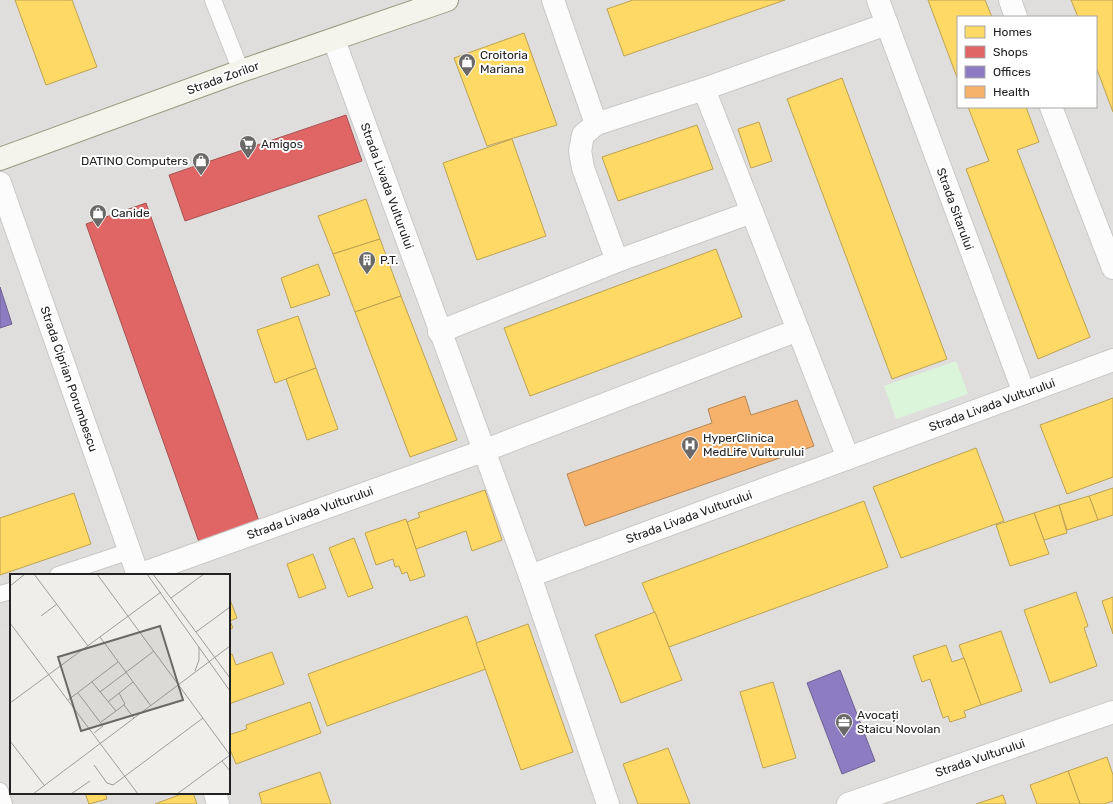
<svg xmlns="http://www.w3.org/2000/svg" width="1113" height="804" font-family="Rubik,sans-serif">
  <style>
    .residential { fill: #dfdedc; fill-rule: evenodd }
    .park { fill: #daf5da }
    .parking { fill: #e0dfde }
    .homes { fill: #ffd966; stroke: #bda252 }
    .shops { fill: #e06666; stroke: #a75252 }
    .offices { fill: #8e7cc3; stroke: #6e6193 }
    .health { fill: #f6b26b; stroke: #b68755 }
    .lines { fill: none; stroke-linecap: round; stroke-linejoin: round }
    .lane-casing { stroke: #c9c8c7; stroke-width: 18 }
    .street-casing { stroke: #c9c8c7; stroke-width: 24 }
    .secondary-casing { stroke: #999a82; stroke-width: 24 }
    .lane { stroke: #fdfcfc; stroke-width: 16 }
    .street { stroke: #fdfcfc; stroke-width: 22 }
    .secondary { stroke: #f4f4ed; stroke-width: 22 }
    .labels { text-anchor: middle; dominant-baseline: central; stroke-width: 4; stroke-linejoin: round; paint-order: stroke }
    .poi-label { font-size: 12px; fill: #222; stroke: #fff; text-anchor: start }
    .street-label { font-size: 12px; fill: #222; stroke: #fff }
    .inset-road { fill: none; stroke: #9e9c9b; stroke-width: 1 }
    .view { fill: #6a6968; fill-opacity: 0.15; stroke: #6a6968; stroke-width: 2 }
    .inset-edge { fill: none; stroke: #222; stroke-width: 2 }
  </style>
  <rect width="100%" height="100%" fill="#f0eeeb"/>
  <path class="residential" d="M0,0h1113v804h-1113zM958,17h138v90h-138zM11,575h218v218h-218z"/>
  <polygon class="park" points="956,361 968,394 896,419 884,386"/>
  <polygon class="parking" points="11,626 11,791 0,794 0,629"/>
  <g class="homes">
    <polygon points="15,0 72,0 97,67 46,85"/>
    <polygon points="633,0 785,0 624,56 607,9"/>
    <polygon points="928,0 985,0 992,17 958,17 958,80"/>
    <polygon points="1071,0 1113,0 1113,112 1096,67 1096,17 1078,17"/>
    <polygon points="524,33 557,125 487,146 454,58"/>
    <polygon points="842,78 947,359 892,379 787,99"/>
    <polygon points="968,107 1026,107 1039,142 1017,150 1090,337 1038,359 966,169 989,161"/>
    <polygon points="759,122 772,161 751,168 738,129"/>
    <polygon points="697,125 713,169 618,201 602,157"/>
    <polygon points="512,139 546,236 477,260 443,163"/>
    <polygon points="366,199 380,239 333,254 318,216"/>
    <polygon points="380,239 401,296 355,312 333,254"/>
    <polygon points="716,249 742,317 530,396 504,328"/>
    <polygon points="318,264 330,295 291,308 281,278"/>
    <polygon points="401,296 457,440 410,457 355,312"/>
    <polygon points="298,316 316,368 275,383 257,330"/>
    <polygon points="316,368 338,429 307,440 286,379"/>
    <polygon points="1113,398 1113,477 1067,494 1040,425"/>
    <polygon points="976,448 1004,521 901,558 873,487"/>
    <polygon points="1113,488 1113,515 1098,520 1089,496"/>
    <polygon points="485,490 502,540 472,551 466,531 416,549 407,522 420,517 418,513"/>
    <polygon points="74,493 91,544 0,575 0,518"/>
    <polygon points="1089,496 1098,520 1067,530 1059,505"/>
    <polygon points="864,501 888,567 669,647 642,583"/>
    <polygon points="1059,505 1067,533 1044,540 1034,513"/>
    <polygon points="1034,513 1049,554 1010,566 996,525"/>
    <polygon points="406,519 425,576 410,581 407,572 402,574 399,566 395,567 393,559 376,565 365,533"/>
    <polygon points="354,538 373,588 348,597 329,548"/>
    <polygon points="313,554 326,588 299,598 287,564"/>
    <polygon points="1076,592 1088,626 1084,628 1097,666 1050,683 1024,610"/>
    <polygon points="229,597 237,618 230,621 233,628 229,629"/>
    <polygon points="1113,597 1113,634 1102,601"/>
    <polygon points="655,612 682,680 621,703 595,635"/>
    <polygon points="467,616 486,669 327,726 308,674"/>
    <polygon points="528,624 573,752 521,770 476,643"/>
    <polygon points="1001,631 1022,691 981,705 959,645"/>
    <polygon points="946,645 952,662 964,658 981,705 964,711 966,717 950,722 948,716 943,718 930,679 922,682 913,656"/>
    <polygon points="272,652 284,684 229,704 229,655 232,654 236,665"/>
    <polygon points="773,682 796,758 763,768 740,692"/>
    <polygon points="310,702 321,733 236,764 229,747 229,735 247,729 246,725"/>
    <polygon points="668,748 690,804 638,804 623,764"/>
    <polygon points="1107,757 1113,775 1113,801 1104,804 1080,804 1068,771"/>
    <polygon points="1068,771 1080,804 1037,804 1030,785"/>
    <polygon points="320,772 331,804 262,804 259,793"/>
    <polygon points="85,793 105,793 107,799 89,804"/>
    <polygon points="184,793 193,793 197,804 155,804"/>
    <polygon points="1003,795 1006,804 976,804"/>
  </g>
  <g class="shops">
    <polygon points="346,115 362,161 185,221 169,175"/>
    <polygon points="146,203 260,524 200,545 86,224"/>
  </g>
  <g class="offices">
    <polygon points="0,287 12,324 0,328"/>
    <polygon points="840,670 875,761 842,774 807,683"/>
  </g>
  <polygon class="health" points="745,396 751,415 797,400 814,446 585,526 567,474 712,423 708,409"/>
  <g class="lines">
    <defs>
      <g id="lane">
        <polyline points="213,0 241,71"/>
        <polyline points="58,575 130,551"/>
        <polyline points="0,594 11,591"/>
        <polyline points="0,791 4,804"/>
      </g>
      <g id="street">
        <polyline points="553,0 596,124"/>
        <polyline points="878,0 1024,393"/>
        <polyline points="1010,0 1016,17"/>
        <polyline points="334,40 530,576 608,804"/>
        <polyline points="704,89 887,24"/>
        <polyline points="1051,107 1113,268"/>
        <polyline points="0,183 138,575"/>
        <polyline points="617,261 583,168 580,151 583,135 596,124 704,89 848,458"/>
        <polyline points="439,332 617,261 752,212"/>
        <polyline points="138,575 483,451 798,330"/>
        <polyline points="530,576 1113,360"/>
        <polyline points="215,793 218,804"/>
        <polyline points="848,804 1113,712"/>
      </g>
      <polyline id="secondary" points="0,159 241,71 447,0"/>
    </defs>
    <use href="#lane" class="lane-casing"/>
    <use href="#street" class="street-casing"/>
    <use href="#secondary" class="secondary-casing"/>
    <use href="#lane" class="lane"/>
    <use href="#street" class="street"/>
    <use href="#secondary" class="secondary"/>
  </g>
  <defs>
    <symbol id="shop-pin" viewBox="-11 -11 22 30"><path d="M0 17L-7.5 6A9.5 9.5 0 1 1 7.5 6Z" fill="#6a6968" stroke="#fff"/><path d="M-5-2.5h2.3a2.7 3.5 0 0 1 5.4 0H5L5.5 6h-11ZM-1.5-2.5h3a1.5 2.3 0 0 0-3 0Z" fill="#fff"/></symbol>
    <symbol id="supermarket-pin" viewBox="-11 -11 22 30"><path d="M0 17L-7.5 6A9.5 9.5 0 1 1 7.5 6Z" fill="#6a6968" stroke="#fff"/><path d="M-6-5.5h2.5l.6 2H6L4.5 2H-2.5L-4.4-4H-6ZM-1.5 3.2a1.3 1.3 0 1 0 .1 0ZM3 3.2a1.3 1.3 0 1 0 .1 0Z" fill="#fff"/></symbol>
    <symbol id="building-pin" viewBox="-11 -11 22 30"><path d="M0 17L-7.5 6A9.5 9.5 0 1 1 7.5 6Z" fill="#6a6968" stroke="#fff"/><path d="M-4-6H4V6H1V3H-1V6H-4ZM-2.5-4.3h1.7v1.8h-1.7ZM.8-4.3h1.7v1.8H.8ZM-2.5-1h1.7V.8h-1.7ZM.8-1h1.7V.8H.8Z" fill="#fff"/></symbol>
    <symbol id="hospital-pin" viewBox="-11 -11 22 30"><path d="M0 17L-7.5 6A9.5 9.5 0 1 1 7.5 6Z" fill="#6a6968" stroke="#fff"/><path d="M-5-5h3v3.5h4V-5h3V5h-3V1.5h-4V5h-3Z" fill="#fff"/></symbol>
    <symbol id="office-pin" viewBox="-11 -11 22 30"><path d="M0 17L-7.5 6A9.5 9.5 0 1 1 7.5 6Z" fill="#6a6968" stroke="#fff"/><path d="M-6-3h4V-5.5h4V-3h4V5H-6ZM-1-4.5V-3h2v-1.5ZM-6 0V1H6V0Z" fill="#fff"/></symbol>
  </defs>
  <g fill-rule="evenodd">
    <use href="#shop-pin" x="457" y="52" width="20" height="27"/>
    <use href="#supermarket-pin" x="238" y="134" width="20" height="27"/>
    <use href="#shop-pin" x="191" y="151" width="20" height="27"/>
    <use href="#shop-pin" x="88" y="203" width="20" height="27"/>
    <use href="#building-pin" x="357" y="250" width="20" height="27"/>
    <use href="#hospital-pin" x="680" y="435" width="20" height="27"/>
    <use href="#office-pin" x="834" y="712" width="20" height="27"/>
  </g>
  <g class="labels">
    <g class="poi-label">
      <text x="480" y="55">Croitoria<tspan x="480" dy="14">Mariana</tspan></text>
      <text x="261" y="144">Amigos</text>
      <text x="188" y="161" text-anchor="end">DATINO Computers</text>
      <text x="111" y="213">Canide</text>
      <text x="380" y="260">P.T.</text>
      <text x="703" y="438">HyperClinica<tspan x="703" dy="14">MedLife Vulturului</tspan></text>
      <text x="857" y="715">Avocați<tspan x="857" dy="14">Staicu Novolan</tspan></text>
    </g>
    <g class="street-label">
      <text transform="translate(223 78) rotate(-20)">Strada Zorilor</text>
      <text transform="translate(387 186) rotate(70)">Strada Livada Vulturului</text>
      <text transform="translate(955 209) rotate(70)">Strada Sitarului</text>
      <text transform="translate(69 379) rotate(71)">Strada Ciprian Porumbescu</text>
      <text transform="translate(992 405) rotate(-20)">Strada Livada Vulturului</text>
      <text transform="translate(310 513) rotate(-20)">Strada Livada Vulturului</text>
      <text transform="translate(689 517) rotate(-20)">Strada Livada Vulturului</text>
      <text transform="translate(980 758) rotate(-19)">Strada Vulturului</text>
    </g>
  </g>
  <g transform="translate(10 574)">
    <rect width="220" height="220" fill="#f0eeeb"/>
    <path class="inset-road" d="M24,0l54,72M87,0l133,181M137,0l83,117M143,0l77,104M0,12l15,-12M161,24l33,-24M31,42l16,-12M0,49l128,171M186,58l34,-25M90,63l51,69M185,97l4,-11v-13M82,108l24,29 9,-7 -6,-11M90,118l54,-41M68,119l25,33 -9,7M58,126l50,-38M98,128l25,-20M0,129l151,-111M114,131l10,13M91,148l15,-11M0,167l34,44M212,187l8,10M84,191l13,18 6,2 90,-67M23,220l197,-148M61,220l19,-13M167,220l53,-39"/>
    <path class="view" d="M150,52l23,74 -102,31 -23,-74z"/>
    <rect width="220" height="220" class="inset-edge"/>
  </g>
  <rect x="957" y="16" width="140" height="92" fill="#ffffff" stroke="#a7a7a7"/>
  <rect x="965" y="26" width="20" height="12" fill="#ffd966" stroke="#a7a7a7"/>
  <text x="993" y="36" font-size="12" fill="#222222">Homes</text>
  <rect x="965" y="46" width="20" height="12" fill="#e06666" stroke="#a7a7a7"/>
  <text x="993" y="56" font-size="12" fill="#222222">Shops</text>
  <rect x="965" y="66" width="20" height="12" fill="#8e7cc3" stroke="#a7a7a7"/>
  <text x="993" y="76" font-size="12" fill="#222222">Offices</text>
  <rect x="965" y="86" width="20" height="12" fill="#f6b26b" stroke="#a7a7a7"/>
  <text x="993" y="96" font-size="12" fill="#222222">Health</text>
</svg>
